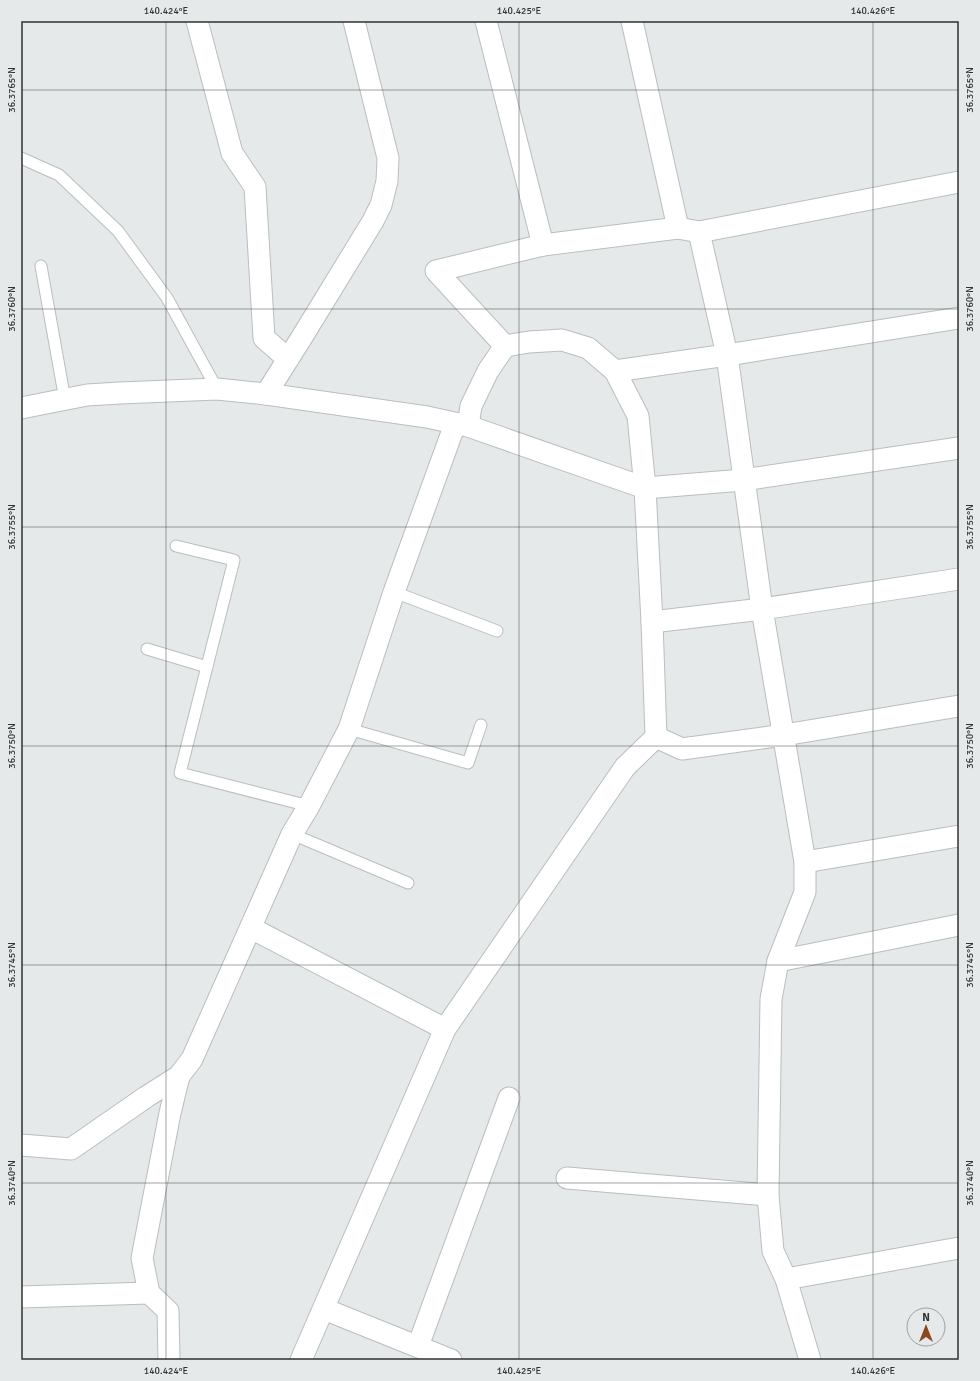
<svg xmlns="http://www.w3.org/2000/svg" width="980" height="1381" font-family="Signika,sans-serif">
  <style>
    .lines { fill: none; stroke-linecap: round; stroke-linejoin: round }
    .lane-casing { stroke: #babebe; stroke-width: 13 }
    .street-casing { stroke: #babebe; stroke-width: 23 }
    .lane { stroke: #fff; stroke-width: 11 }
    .street { stroke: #fff; stroke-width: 21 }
    .ticks { fill: none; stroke: #313232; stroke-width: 1; stroke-opacity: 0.45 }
    .neatline { fill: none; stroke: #313232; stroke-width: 1.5 }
    .ticks-label { font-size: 10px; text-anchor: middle; fill: #313232 }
  </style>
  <rect width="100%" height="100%" fill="#e5e9ea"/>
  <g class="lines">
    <defs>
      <g id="lane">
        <polyline points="21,158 59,175 118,231 167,298 217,389"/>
        <polyline points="41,266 65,400"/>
        <polyline points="176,546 234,560 180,773 309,806"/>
        <polyline points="394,592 497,631"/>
        <polyline points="147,649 207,667"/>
        <polyline points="349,729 468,763 481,725"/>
        <polyline points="292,834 408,883"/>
      </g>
      <g id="street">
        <polyline points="197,21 232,153 255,187 264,338 288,359"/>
        <polyline points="486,21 543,245"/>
        <polyline points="632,21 678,228"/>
        <polyline points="699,232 727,355 762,609 805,862 805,892 778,961 771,999 768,1195 773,1251 786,1279 810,1360"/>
        <polyline points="505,346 436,271 543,245 678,228 699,232 959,182"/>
        <polyline points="615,371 727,355 959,318"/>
        <polyline points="266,394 302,337 373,221 381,205 387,181 388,158 354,21"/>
        <polyline points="21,408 87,395 120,393 217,389 266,394 427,417 468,426 645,488 743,480 959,448"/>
        <polyline points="652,622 762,609 959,579"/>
        <polyline points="656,737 682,749 784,735 959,706"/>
        <polyline points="805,862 959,836"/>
        <polyline points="251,928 445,1029"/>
        <polyline points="778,961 959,925"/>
        <polyline points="21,1145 71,1149 146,1097 179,1076 192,1059 292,834 309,806 349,729 394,592 455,424"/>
        <polyline points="567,1178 768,1195"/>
        <polyline points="786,1279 959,1248"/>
        <polyline points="21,1297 149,1293"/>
        <polyline points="324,1309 451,1360"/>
        <polyline points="418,1346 509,1098"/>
        <polyline points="169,1360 168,1311 149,1293 142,1258 170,1113 179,1076"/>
        <polyline points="301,1360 445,1029 625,767 656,737 652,622 645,488 638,416 615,371 588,348 562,340 529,342 505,346 488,371 471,406 468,426"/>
      </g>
    </defs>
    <use href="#lane" class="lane-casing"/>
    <use href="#street" class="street-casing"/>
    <use href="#lane" class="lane"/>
    <use href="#street" class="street"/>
  </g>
  <path class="ticks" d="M166,21v1339M519,21v1339M873,21v1339M21,90h938M21,309h938M21,527h938M21,746h938M21,965h938M21,1183h938"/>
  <rect width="980" height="1381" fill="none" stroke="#e5e9ea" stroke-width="44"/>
  <g transform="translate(926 1327)"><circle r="19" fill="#e5e9ea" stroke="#9da0a0"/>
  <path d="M0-3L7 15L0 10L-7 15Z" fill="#8d491e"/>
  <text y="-6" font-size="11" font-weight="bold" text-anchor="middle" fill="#313232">N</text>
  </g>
  <rect x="22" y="22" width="936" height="1337" class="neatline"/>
  <g class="ticks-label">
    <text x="166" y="14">140.424°E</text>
    <text x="519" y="14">140.425°E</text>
    <text x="873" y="14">140.426°E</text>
    <text transform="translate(11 90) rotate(-90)" y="4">36.3765°N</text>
    <text transform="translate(969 90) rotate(-90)" y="4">36.3765°N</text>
    <text transform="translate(11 309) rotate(-90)" y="4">36.3760°N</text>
    <text transform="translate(969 309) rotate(-90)" y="4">36.3760°N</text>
    <text transform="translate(11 527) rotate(-90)" y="4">36.3755°N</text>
    <text transform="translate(969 527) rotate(-90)" y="4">36.3755°N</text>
    <text transform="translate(11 746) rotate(-90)" y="4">36.3750°N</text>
    <text transform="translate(969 746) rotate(-90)" y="4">36.3750°N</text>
    <text transform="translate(11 965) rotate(-90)" y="4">36.3745°N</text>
    <text transform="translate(969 965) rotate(-90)" y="4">36.3745°N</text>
    <text transform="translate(11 1183) rotate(-90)" y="4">36.3740°N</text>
    <text transform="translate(969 1183) rotate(-90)" y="4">36.3740°N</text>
    <text x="166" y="1374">140.424°E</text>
    <text x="519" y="1374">140.425°E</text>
    <text x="873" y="1374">140.426°E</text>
  </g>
</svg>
